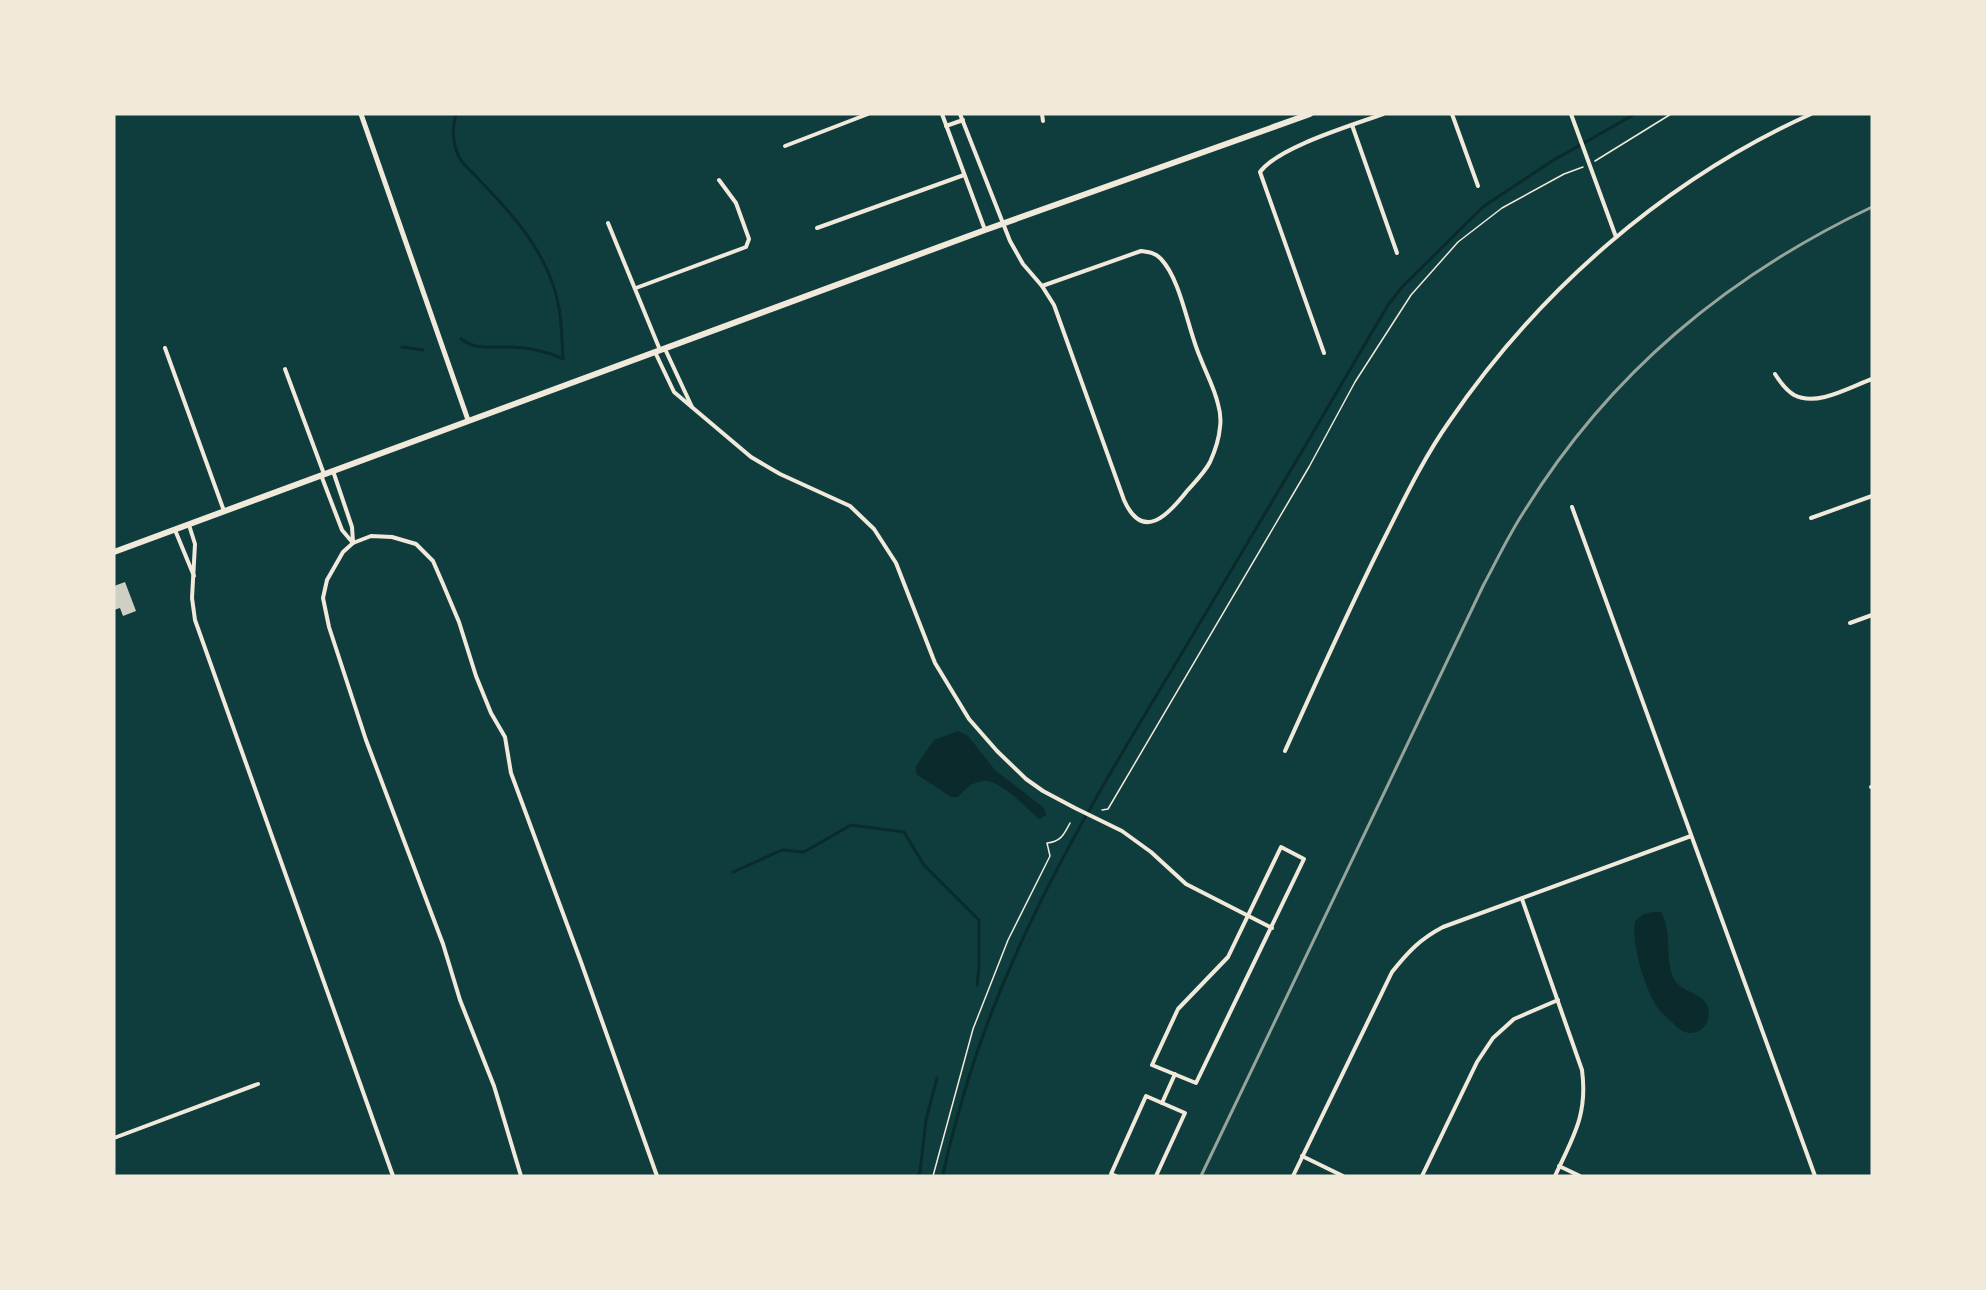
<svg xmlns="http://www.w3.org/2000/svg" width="1986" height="1290" font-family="'Libre Baskerville',serif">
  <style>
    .water { fill: #0a2a2b }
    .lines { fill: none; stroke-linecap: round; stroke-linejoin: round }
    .stream { stroke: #0a2a2b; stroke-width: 3 }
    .building { fill: #cfcfc3 }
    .path { stroke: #f1e9da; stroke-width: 1.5 }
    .minor { stroke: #f1e9da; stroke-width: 4 }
    .tertiary { stroke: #f1e9da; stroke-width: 5 }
    .secondary { stroke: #f1e9da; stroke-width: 6 }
    .rail { stroke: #97a49c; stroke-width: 3 }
  </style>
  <rect width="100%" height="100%" fill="#0f3d3e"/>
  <g class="water">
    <path d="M958,731l10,5 27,34 49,38 2,7 -7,4c-11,-10 -38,-38 -53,-38 -12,-1 -21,8 -28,16h-7l-35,-23v-8l18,-26z"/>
    <path d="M1653,912h8c12,21 3,46 13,67 8,15 29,12 34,29 4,13 -7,29 -23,24 -4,-1 -8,-5 -11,-8 -5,-5 -12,-10 -16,-16 -13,-18 -27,-65 -23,-87l9,-7z"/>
  </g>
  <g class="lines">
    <g class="stream">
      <path d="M456,114c-5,16 -3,34 6,48 40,41 87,86 97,146 3,16 3,34 4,51"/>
      <path d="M461,339c16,12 32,7 51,8 19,1 35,4 51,12"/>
      <polyline points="402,347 423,350"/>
      <polyline points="733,872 782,850 804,852 851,825 904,832 924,865 979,920 979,967 977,985"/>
      <polyline points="918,1176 920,1172 926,1120 937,1078"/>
      <path d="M943,1176c5,-29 14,-57 22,-86 47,-158 132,-296 217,-437 69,-115 138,-232 206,-348l15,-19 81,-80 68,-45 83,-47"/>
    </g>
  </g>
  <polygon class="building" points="125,582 136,611 123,616 120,608 114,610 114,586"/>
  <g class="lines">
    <g class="path">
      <polyline points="1595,161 1671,114"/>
      <polyline points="1102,810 1108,809 1309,467 1355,382 1411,295 1458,242 1502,208 1564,174 1583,167"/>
      <path d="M933,1176l40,-147 35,-89 42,-84 -3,-13c14,-1 17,-9 23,-20"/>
    </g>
    <g class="minor">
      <polyline points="942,114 985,230"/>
      <polyline points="960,114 1010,241 1023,264 1042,286"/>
      <polyline points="1042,114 1043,121"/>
      <polyline points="1452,114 1478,186"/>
      <polyline points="1571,114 1616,237"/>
      <polyline points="1352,125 1397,253"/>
      <polyline points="946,126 963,120"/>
      <polyline points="785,146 868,114"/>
      <polyline points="608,223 660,350"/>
      <polyline points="817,228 964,175"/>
      <path d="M1141,251c8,1 15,2 20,8 20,21 27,71 39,98 6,16 14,30 18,47 2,7 3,16 2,23 -1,12 -5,24 -10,35 -5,10 -15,20 -23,29 -18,23 -44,52 -63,9l-70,-195 -12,-19z"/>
      <polyline points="636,288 746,247 749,239 736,203 719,180"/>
      <polyline points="165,348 224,511"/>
      <polyline points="665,349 692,407"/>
      <polyline points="655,352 674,392 751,457 780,474 850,506 874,529 896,563 935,663 969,719 997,751 1026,779 1043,791 1075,808 1122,831 1151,852 1186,884 1272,928"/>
      <path d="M1324,353l-64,-181c18,-25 93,-47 123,-58"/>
      <polyline points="285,369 324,474"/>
      <path d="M1775,374c5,8 11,16 19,21 23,12 56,-8 78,-16"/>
      <polyline points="333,471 352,527 353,542"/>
      <polyline points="321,475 342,530 353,543"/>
      <polyline points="1572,507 1815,1176"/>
      <polyline points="1811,518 1872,496"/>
      <polyline points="189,525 195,544 192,598 195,620 393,1176"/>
      <polyline points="175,530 194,576"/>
      <polyline points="1850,623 1872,615"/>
      <path d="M1285,751c33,-73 66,-147 102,-218 19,-38 38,-77 62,-111 90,-132 216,-242 362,-308"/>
      <polyline points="1871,787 1872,787"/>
      <polygon points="1281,847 1304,859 1196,1083 1152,1065 1178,1009 1228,957"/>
      <path d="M1522,899l60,171c6,45 -9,67 -27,106"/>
      <polyline points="1162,1103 1175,1074"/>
      <polyline points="114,1138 258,1084"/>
      <polyline points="1302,1156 1343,1176"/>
      <polyline points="1559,1166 1580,1176"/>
      <polyline points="521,1176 494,1086 460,1000 443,944 366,740 329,627 323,598 327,580 343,552 353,543 371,536 392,537 416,544 433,561 443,584 459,622 476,676 491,713 505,737 511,773 581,962 657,1176"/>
      <polyline points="1116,1176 1111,1174 1146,1096 1185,1113 1156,1176"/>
      <path d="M1293,1176l99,-204c16,-20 28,-33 51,-45l248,-91"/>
      <polyline points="1422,1176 1477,1062 1493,1038 1514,1019 1558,1000"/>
    </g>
    <polyline class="tertiary" points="361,114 468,420"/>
    <polyline class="secondary" points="114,552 985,230 1310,114"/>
    <path class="rail" d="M1201,1176l282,-590c14,-26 26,-52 42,-76 85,-137 202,-234 347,-303"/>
  </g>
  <rect width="1986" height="1290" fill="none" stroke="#f1e9da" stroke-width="231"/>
</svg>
